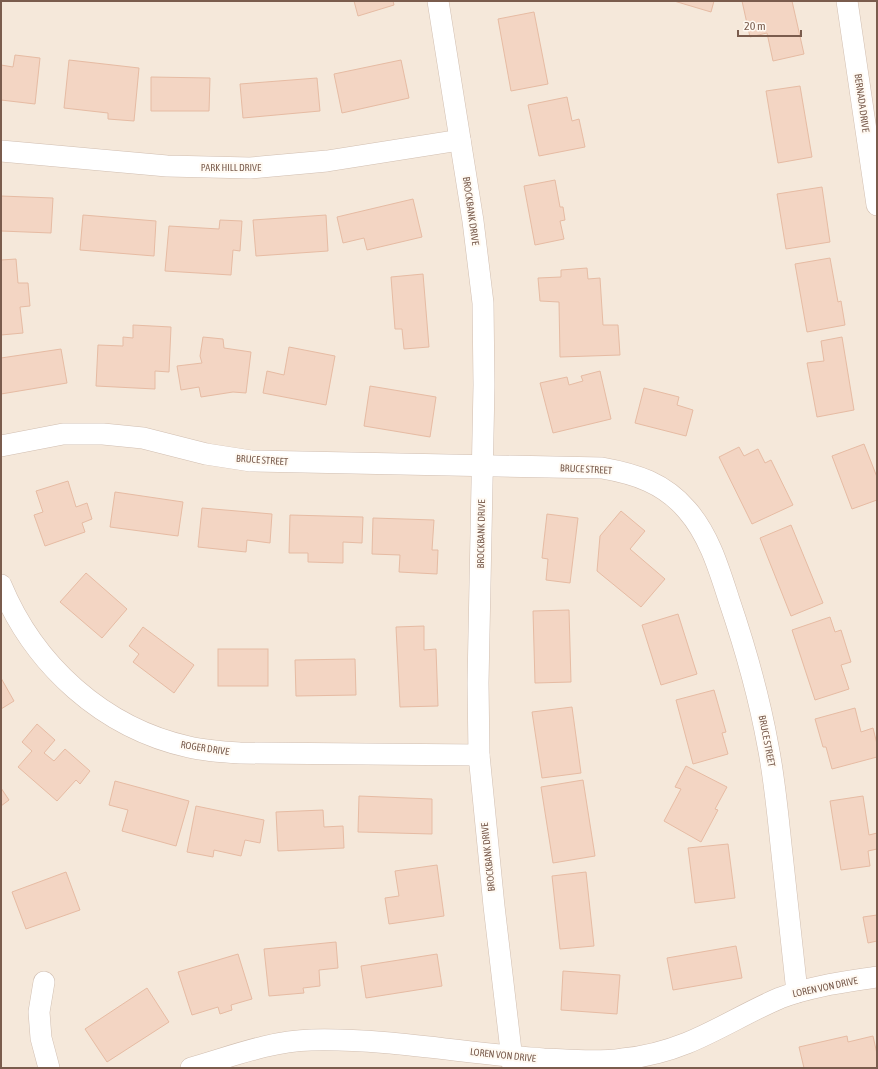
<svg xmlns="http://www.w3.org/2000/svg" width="878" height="1069" font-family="'Asap Condensed',sans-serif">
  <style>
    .residential { fill: #f5e8da }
    .building { fill: #f3d5c3; stroke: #e6bba3 }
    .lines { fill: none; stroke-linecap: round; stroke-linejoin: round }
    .minor-casing { stroke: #d1beb0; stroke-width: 22 }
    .minor { stroke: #fff; stroke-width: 21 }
    .labels { text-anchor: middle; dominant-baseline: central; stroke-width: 4; stroke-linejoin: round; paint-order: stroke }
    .street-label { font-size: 10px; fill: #7a5c4d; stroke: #fffaf3 }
  </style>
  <rect width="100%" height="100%" fill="#fdf6ec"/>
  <rect class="residential" x="1" y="1" width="876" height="1067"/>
  <g class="building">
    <polygon points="354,1 393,1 394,5 358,16"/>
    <polygon points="674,1 714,1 711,12"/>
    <polygon points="742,1 792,1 804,54 773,61 767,33 750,37"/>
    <polygon points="534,12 548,84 511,91 498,19"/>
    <polygon points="15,55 40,58 35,104 1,100 1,65 13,67"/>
    <polygon points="69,60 139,68 134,121 108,119 108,113 64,108"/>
    <polygon points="401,60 409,98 342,113 334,74"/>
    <polygon points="151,77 210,78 209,111 151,111"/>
    <polygon points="317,78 320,111 243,118 240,84"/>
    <polygon points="800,86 812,157 778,163 766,91"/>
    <polygon points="567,97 572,121 579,119 585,147 539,156 528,105"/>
    <polygon points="555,180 560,207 563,207 565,220 560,221 564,239 535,245 524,186"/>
    <polygon points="822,187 830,242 786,249 777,194"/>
    <polygon points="1,196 53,198 51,233 1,231"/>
    <polygon points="413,199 422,237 367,250 364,238 343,243 337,217"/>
    <polygon points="83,215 156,221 154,256 80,250"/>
    <polygon points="326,215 328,251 256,256 253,220"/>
    <polygon points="220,220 242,221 240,251 233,250 231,275 165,271 169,226 219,229"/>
    <polygon points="830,258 838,302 841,301 845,325 807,332 795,264"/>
    <polygon points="16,259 18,283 28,283 30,306 20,307 23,333 1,335 1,260"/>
    <polygon points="587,268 588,279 600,278 603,325 618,325 620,355 560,357 559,302 540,301 538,278 561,277 561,270"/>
    <polygon points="423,274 429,347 404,349 402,329 395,329 391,277"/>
    <polygon points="133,325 171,327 169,372 155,371 155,389 96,386 98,345 123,346 123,337 133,338"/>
    <polygon points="203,337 223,339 224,348 251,352 246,393 233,392 201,397 199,387 181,390 177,366 202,363 200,356"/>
    <polygon points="842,337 854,410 817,417 807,363 824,361 821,341"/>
    <polygon points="289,347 335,356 326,405 263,393 267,371 284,375"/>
    <polygon points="61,349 67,383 1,394 1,358"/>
    <polygon points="600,371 611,419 553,433 540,383 567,377 569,385 583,381 581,376"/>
    <polygon points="370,386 436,397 430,437 364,426"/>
    <polygon points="644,388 679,397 677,405 693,410 686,436 635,423"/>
    <polygon points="864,444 877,477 877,500 852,509 832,456"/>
    <polygon points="739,447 744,456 758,449 765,463 771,460 793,505 752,524 719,457"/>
    <polygon points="68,481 76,507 87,503 92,519 82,523 85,532 45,546 34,515 43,512 36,491"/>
    <polygon points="115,492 183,502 178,536 110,527"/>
    <polygon points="202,508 272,514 270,543 247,540 246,552 198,547"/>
    <polygon points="621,511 645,531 630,549 665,579 641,607 597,571 600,536"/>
    <polygon points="547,514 578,518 570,583 546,580 548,559 542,558"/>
    <polygon points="290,515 363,517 362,543 343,542 343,563 308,562 308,553 289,553"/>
    <polygon points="373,518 434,520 432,550 438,550 437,574 399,572 400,555 372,554"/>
    <polygon points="791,525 823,603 791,616 760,538"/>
    <polygon points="86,573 127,609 102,638 60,602"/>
    <polygon points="569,610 571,682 535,683 533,611"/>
    <polygon points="678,614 697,674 661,685 642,625"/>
    <polygon points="830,617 835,632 841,630 851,662 841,665 849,689 815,700 792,630"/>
    <polygon points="424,626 424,650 436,649 438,706 400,707 396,627"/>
    <polygon points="143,627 194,665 174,693 133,662 139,654 129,646"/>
    <rect x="218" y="649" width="50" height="37"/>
    <polygon points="355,659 356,695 296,696 295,660"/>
    <polygon points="1,678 14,701 1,709"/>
    <polygon points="714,690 726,732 722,733 728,754 693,764 676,700"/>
    <polygon points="572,707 581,773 542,778 532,712"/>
    <polygon points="855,708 861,732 873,728 877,744 877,757 832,769 826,747 823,747 815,719"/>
    <polygon points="37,724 55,740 44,753 54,761 65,749 90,771 80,784 76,780 57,801 18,767 32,751 22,742"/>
    <polygon points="686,766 727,787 715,809 718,810 701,842 664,821 681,789 675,787"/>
    <polygon points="583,780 595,856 553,863 541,787"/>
    <polygon points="115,781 189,801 176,846 122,831 128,810 109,805"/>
    <polygon points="1,788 9,800 1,806"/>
    <polygon points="359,796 432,799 432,834 358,832"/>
    <polygon points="863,796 869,835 877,833 877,849 868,851 870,866 841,870 830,801"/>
    <polygon points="196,806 264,820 260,843 245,840 241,856 214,850 213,857 187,852"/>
    <polygon points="323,810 324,827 343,826 344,848 278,851 276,812"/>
    <polygon points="728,844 735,898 695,903 688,848"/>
    <polygon points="437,865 444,916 389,924 385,898 399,896 395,871"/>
    <polygon points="66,872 80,910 26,929 12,892"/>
    <polygon points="586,872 594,946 560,949 552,876"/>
    <polygon points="877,915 877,941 868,943 863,917"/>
    <polygon points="336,942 338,968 319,970 320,986 303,988 304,993 269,996 264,949"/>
    <polygon points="736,946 742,978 673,990 667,958"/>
    <polygon points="238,954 252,999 231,1005 232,1010 220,1014 218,1007 192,1015 178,972"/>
    <polygon points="437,954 442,986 366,998 361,966"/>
    <polygon points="563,971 620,975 617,1014 561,1010"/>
    <polygon points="147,988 169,1022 107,1062 85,1029"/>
    <polygon points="847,1036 848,1042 873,1036 877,1054 877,1068 804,1068 799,1047"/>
  </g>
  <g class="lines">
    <defs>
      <g id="minor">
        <polyline points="438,1 473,221 483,303 484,385 478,683 479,755 494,906 513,1068"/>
        <polyline points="847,1 877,205"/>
        <polyline points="1,151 167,166 250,168 327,161 460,140"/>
        <path d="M1,446l62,-12h40l40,4 63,16 45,7 351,7c34,6 62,15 85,42 22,25 32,59 42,90 16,47 30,96 39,146 7,35 10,72 14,108 5,46 10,92 15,138"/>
        <path d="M1,585c33,80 102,143 188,162 17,4 34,5 51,6l239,2"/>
        <polyline points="44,982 39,1012 41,1038 49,1068"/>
        <path d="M191,1068c39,-11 79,-27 120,-28 78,-2 156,14 233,19 26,1 53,4 78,0 22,-2 45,-8 65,-16 32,-13 62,-32 93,-45 31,-12 65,-16 97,-21"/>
      </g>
    </defs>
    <use href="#minor" class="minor-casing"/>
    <use href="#minor" class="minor"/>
  </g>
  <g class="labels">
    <g class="street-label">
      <text transform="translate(862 103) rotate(82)">BERNADA DRIVE</text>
      <text x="231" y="167">PARK HILL DRIVE</text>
      <text transform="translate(471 211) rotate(82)">BROCKBANK DRIVE</text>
      <text transform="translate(262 460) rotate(4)">BRUCE STREET</text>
      <text transform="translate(586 469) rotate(3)">BRUCE STREET</text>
      <text transform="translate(481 534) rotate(-89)">BROCKBANK DRIVE</text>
      <text transform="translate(767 741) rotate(79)">BRUCE STREET</text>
      <text transform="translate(205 748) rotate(9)">ROGER DRIVE</text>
      <text transform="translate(488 857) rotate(-96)">BROCKBANK DRIVE</text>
      <text transform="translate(825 987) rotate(-12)">LOREN VON DRIVE</text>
      <text transform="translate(503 1055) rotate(6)">LOREN VON DRIVE</text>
    </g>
  </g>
  <rect width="878" height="1069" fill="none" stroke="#7a5c4d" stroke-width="4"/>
  <path d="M738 30v6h63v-6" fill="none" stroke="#7a5c4d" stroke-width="2"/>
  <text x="744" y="30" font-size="12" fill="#7a5c4d" stroke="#fffaf3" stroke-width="3" paint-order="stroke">20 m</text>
</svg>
